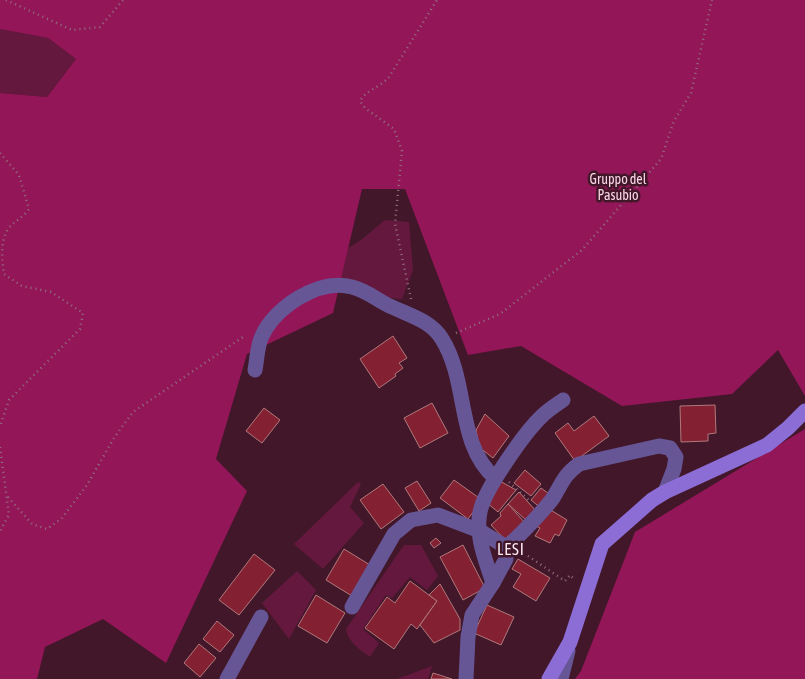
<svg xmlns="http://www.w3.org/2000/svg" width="805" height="679" font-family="'Asap Condensed',sans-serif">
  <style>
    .green { fill: #65183e }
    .forest { fill: #931658 }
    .building { fill: #832032; stroke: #b0797c }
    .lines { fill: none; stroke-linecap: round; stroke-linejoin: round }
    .path { stroke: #92717f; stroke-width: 2.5; stroke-dasharray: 1 4; stroke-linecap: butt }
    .street { stroke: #675696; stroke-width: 15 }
    .secondary { stroke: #8b6dd5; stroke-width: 15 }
    .labels { text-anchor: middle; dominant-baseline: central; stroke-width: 5; stroke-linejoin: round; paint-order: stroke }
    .park-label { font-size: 14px; fill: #f8d7e3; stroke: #42172a }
    .quarter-label { font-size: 16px; letter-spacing: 1px; fill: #feecf2; stroke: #42172a }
  </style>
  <rect width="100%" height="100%" fill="#42172a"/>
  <g class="green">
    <polygon points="0,29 48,38 76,59 47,97 0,93"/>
    <polygon points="385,220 409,222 413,270 402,299 390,298 340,280 348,248 361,240"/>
    <polygon points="358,482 361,484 350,507 364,523 323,569 294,544"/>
    <path d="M404,545h17l17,31 -11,14 -17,-13 -18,21 -6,-3 -23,34 16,14 -9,14c-10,-7 -22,-15 -24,-28z"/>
    <polygon points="297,571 316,590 289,639 262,603"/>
    <polygon points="432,666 428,679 397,679"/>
  </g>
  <g class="forest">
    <polygon points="0,0 805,0 805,396 778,350 732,394 622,406 521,346 468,355 405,189 362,189 333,313 247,354 216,459 247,491 166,663 103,619 45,647 37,679 0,679 0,93 47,97 76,59 48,38 0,29"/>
    <polygon points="805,429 805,679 575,679 581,671 635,532"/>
  </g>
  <g class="building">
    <polygon points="393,336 407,358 399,363 403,368 395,374 396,376 379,388 360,359"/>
    <polygon points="432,403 448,433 420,448 404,418"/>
    <polygon points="715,405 716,433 708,434 708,441 681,442 680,406"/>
    <polygon points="264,408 280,420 262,443 246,431"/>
    <polygon points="485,414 509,436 493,458 479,447 476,430"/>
    <polygon points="594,416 609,436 575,461 555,433 568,423 574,431"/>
    <polygon points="525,470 541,484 531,496 514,483"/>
    <polygon points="454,480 482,500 468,519 440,498"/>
    <polygon points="498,480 516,490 498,512 486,502"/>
    <polygon points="417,481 431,503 419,511 405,488"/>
    <polygon points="383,484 404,512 381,529 360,500"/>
    <polygon points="541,488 552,496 542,509 531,500"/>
    <polygon points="519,492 536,511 527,521 508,504"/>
    <polygon points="508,504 526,524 508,543 491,525 501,516 500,513"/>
    <polygon points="549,509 567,520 559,536 555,534 550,543 535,536 540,528 532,524"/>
    <polygon points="436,538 441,543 434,548 430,543"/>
    <polygon points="463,545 485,588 463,600 440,557"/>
    <polygon points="344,549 370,565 352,596 326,580"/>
    <polygon points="254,554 275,570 239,615 219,600"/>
    <polygon points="518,559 550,578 536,601 513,587 521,574 512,569"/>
    <polygon points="410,581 437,601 417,629 411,624 394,649 365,628 387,597 395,603"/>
    <polygon points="440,584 460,619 460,630 434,643 420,625 437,601 429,595"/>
    <polygon points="316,595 345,613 327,643 298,626"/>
    <polygon points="487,605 514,617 501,645 474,633"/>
    <polygon points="217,621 234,635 220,652 203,639"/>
    <polygon points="199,644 216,658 200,677 184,663"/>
    <polygon points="433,673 452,679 431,679"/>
  </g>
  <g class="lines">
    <g class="path">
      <polyline points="6,0 72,30 100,27 123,0"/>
      <path d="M0,153l19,22 10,34c-6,9 -15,12 -21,20 -8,13 -6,31 -4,45l18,12 29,6 32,21 -3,16 -71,71 -9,26"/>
      <path d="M411,299l-16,-75 7,-73 -8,-22 -29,-21 -5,-7c6,-11 18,-12 29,-24l48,-77"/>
      <polyline points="456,333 500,314 582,250 661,159 674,121 691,93 712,0"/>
      <polyline points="0,447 9,515 0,531"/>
      <polyline points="509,482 531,502"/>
      <polyline points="8,497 32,524 47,529 62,518 87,485 114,438 133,412 246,335"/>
      <polyline points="528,556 565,581 570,575 575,580"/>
    </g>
    <g class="street">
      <path d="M255,370c2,-10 2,-24 7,-34 13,-29 57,-58 90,-49 16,4 26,14 40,20 19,9 39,14 50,32 27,43 14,105 53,139"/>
      <path d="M506,547c11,-8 39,-38 47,-49 10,-16 10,-22 26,-34l80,-18 11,2 6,9 -2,12 -9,23"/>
      <polyline points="352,607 394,534 411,520 438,515 480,531 506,547 506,559 493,583"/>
      <polyline points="227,679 261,617"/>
      <path d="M466,679l2,-42 4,-22 21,-32c-7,-22 -18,-47 -13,-71 4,-22 45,-80 62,-96 6,-6 14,-11 21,-16"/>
      <polyline points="561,679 568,651"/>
    </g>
    <polyline class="secondary" points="549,679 570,642 602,544 652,500 665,492 767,445 788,428 805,411"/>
  </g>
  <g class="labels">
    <g class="park-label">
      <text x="618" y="179">Gruppo del<tspan x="618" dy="16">Pasubio</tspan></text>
    </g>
    <g class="quarter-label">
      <text x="511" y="549">LESI</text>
    </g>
  </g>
</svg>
